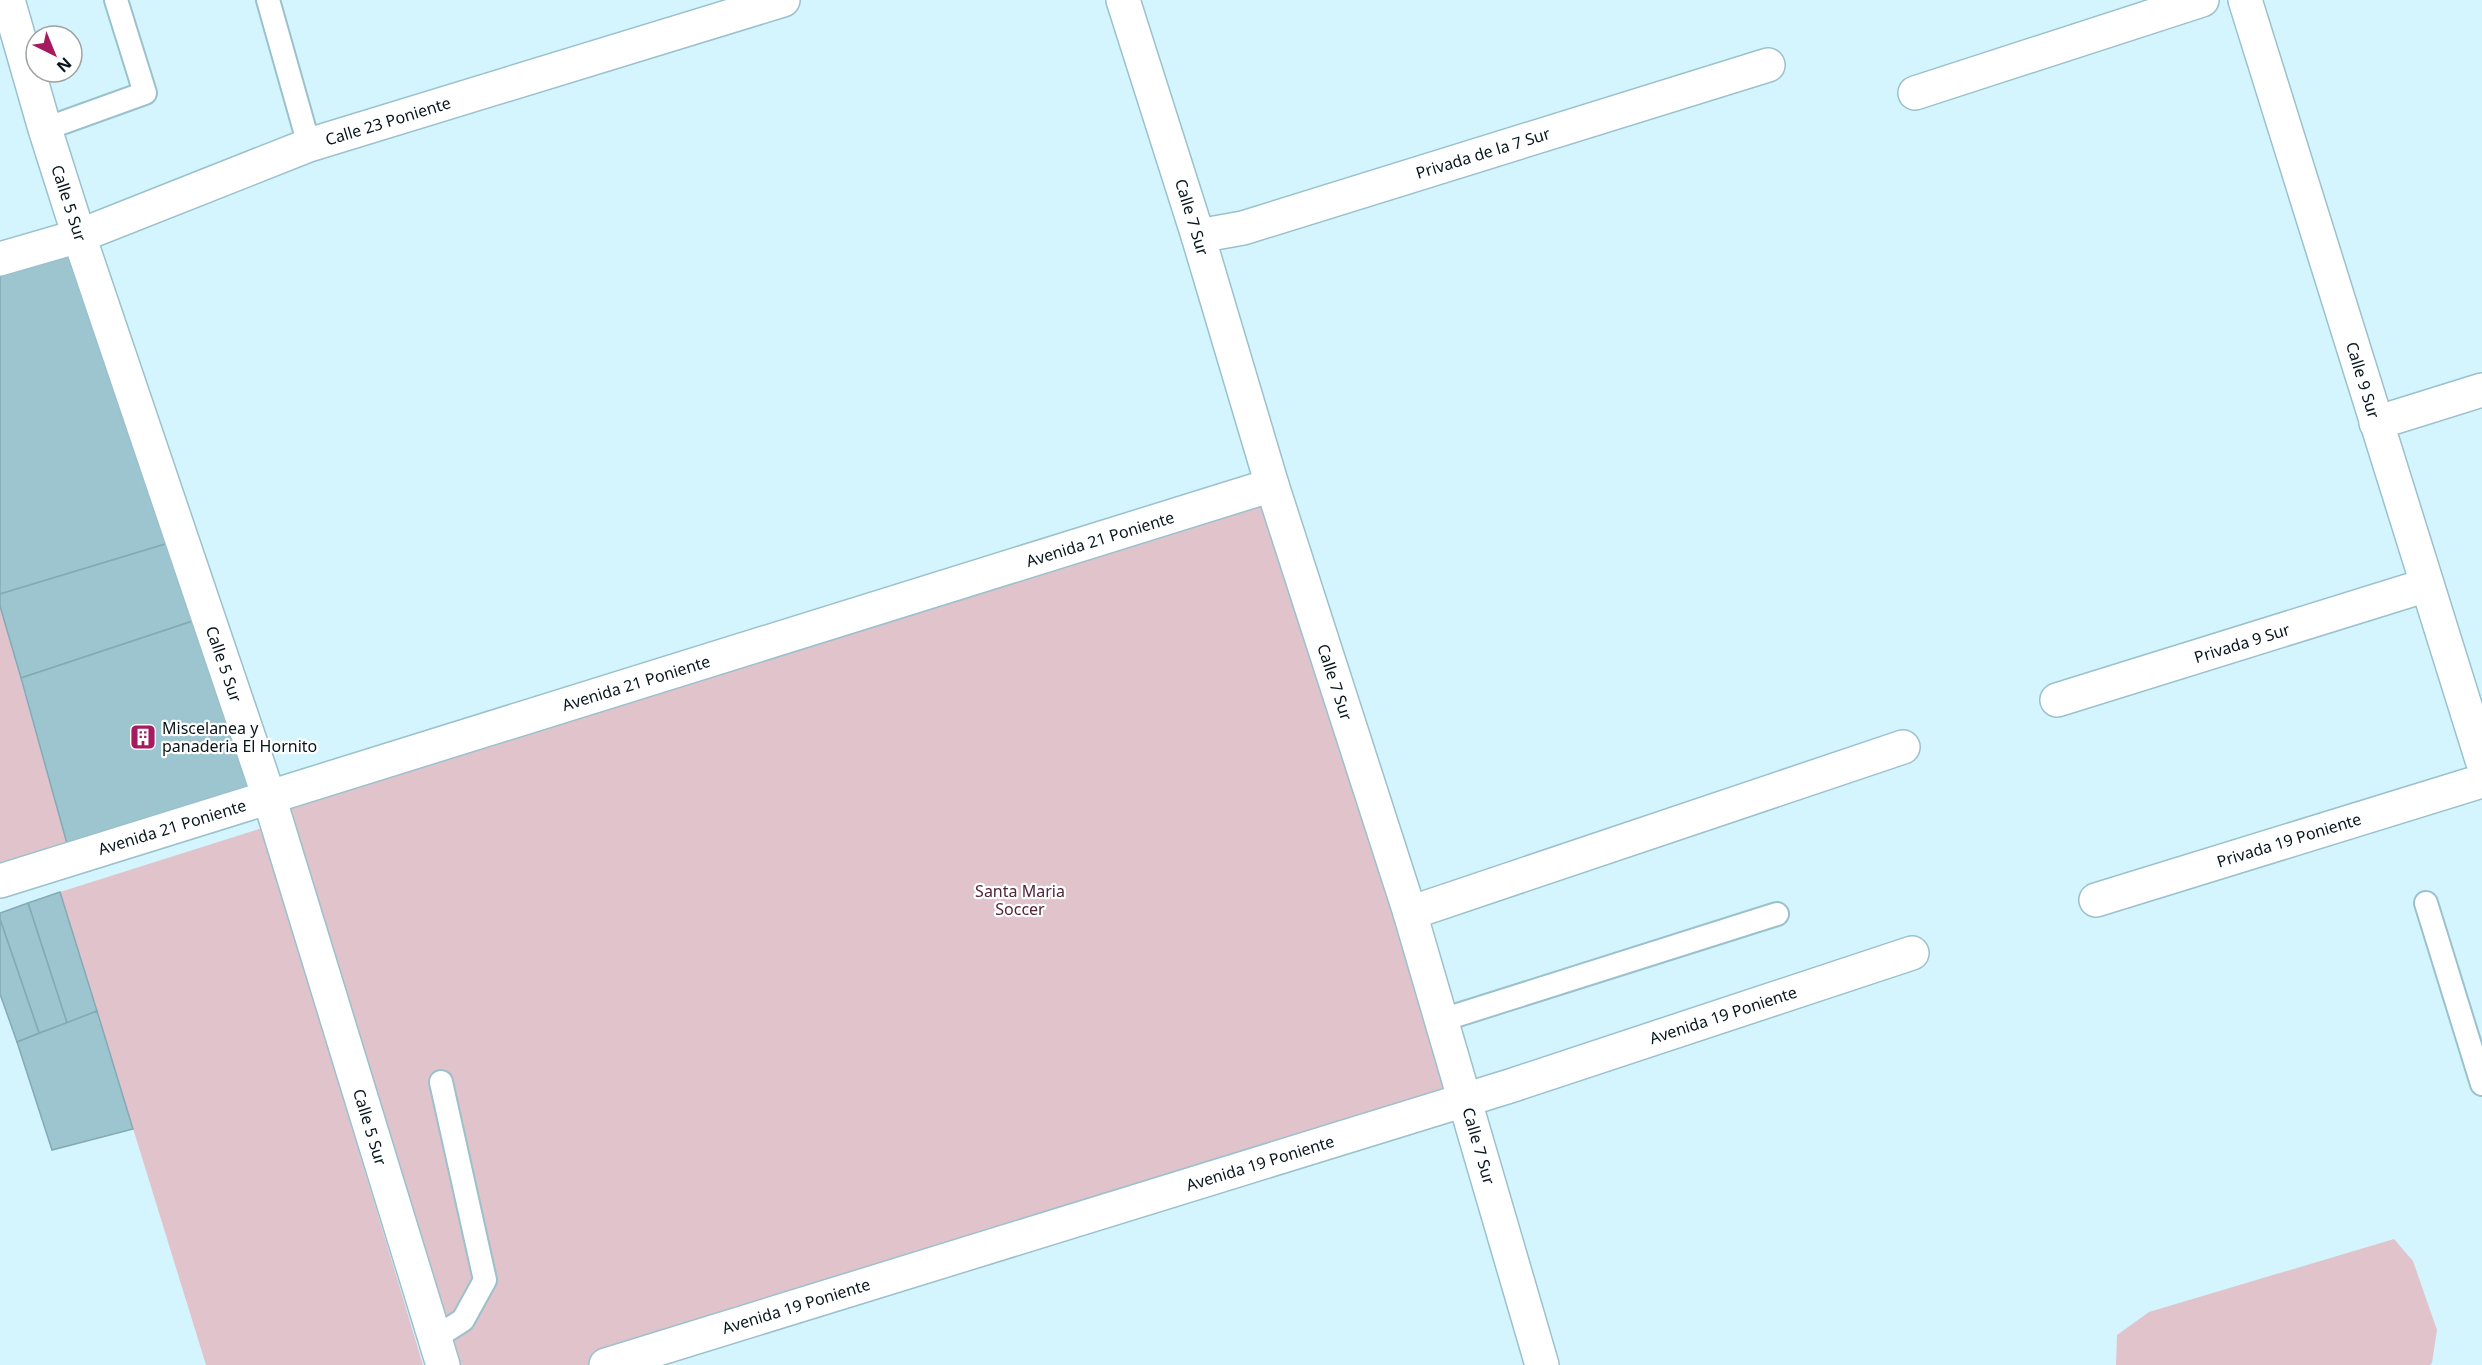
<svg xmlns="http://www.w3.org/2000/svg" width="2482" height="1365" font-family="'Noto Sans',sans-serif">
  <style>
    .green { fill: #e1c3cc }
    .building { fill: #9dc5cf; stroke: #83aab5; stroke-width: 1.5 }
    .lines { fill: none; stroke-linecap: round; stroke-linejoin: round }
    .lane-casing { stroke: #9ac1cc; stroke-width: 26 }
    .street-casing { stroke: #9ac1cc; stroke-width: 36 }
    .lane { stroke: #fff; stroke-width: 22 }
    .street { stroke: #fff; stroke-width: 33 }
    .labels { text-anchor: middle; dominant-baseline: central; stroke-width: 4.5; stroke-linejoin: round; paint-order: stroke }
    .street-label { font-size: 16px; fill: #07161a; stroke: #fff }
    .poi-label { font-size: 16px; fill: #07161a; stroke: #fff; text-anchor: start }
    .park-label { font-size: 16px; fill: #532336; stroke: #fff }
  </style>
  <rect width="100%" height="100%" fill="#d5f5fe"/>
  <g class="green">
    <polygon points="1272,485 1465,1100 606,1365 443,1365 269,797"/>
    <polygon points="0,606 71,858 0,881"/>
    <polygon points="262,828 423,1365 206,1365 60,892"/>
    <polygon points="2394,1239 2413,1261 2437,1330 2432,1363 2430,1365 2116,1365 2117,1335 2149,1312"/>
  </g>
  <g class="building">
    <polygon points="75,240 182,539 0,594 0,263"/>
    <polygon points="182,539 208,616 21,678 0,606 0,594"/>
    <polygon points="208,616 269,797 71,858 21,678"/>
    <polygon points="60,892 97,1011 67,1023 28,903"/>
    <polygon points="28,903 67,1023 39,1033 0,919 0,913"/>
    <polygon points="0,919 39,1033 17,1042 0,994"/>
    <polygon points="97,1011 133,1129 52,1150 17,1042"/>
  </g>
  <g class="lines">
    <defs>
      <g id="lane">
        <polyline points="268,0 309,145"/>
        <polyline points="45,129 145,93 116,0"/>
        <polyline points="2426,903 2482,1084"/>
        <polyline points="1442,1020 1777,914"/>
        <polyline points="435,1338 463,1320 485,1280 441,1082"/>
      </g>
      <g id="street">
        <polyline points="8,0 45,129 79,236 269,797 443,1365"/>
        <polyline points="1123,0 1198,236 1272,485 1410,913 1542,1365"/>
        <polyline points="2245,0 2482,760"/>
        <polyline points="1915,93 2202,0"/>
        <polyline points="1198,236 1243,228 1768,65"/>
        <polyline points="0,259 79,236 309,145 783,0"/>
        <polyline points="2376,423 2482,390"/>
        <polyline points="2057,700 2427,585"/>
        <polyline points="0,881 1272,485"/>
        <polyline points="2096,900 2482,781"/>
        <polyline points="1410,913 1903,747"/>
        <polyline points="606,1365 1510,1086 1912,953"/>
      </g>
    </defs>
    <use href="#lane" class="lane-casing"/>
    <use href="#street" class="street-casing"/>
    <use href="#lane" class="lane"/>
    <use href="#street" class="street"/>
  </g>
  <defs>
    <symbol id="building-square" viewBox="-11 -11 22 22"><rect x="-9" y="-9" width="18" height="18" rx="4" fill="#a61b60" stroke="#fff"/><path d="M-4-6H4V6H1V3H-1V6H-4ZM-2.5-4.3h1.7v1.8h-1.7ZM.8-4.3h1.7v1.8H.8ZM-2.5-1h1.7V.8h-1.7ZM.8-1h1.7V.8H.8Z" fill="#fff"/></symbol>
  </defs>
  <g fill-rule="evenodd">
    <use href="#building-square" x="128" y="722" width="30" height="30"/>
  </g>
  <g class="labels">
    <g class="street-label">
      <text transform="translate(388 121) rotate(-17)">Calle 23 Poniente</text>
      <text transform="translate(1483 153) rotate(-17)">Privada de la 7 Sur</text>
      <text transform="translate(69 203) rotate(72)">Calle 5 Sur</text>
      <text transform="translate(1192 217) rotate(73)">Calle 7 Sur</text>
      <text transform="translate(2363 380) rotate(73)">Calle 9 Sur</text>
      <text transform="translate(1100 539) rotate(-17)">Avenida 21 Poniente</text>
      <text transform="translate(2242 643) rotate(-17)">Privada 9 Sur</text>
      <text transform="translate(224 664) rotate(71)">Calle 5 Sur</text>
      <text transform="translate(1335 682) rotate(72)">Calle 7 Sur</text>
      <text transform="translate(636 683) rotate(-17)">Avenida 21 Poniente</text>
      <text transform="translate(172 827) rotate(-17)">Avenida 21 Poniente</text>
      <text transform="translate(2289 840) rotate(-17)">Privada 19 Poniente</text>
      <text transform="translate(1723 1015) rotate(-18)">Avenida 19 Poniente</text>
      <text transform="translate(370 1127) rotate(73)">Calle 5 Sur</text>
      <text transform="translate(1479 1146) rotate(74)">Calle 7 Sur</text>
      <text transform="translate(1260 1163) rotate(-17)">Avenida 19 Poniente</text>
      <text transform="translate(796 1306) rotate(-17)">Avenida 19 Poniente</text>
    </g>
    <g class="poi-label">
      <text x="162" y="728">Miscelanea y<tspan x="162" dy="18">panaderia El Hornito</tspan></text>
    </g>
    <g class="park-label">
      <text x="1020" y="891">Santa Maria<tspan x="1020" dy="18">Soccer</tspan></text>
    </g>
  </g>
  <g transform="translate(54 54) rotate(137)"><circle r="28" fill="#ffffff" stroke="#9ca2a3" stroke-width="1.5"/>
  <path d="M0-4.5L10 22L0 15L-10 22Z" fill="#a61b60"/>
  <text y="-9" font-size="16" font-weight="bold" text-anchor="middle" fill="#07161a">N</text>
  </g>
</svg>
